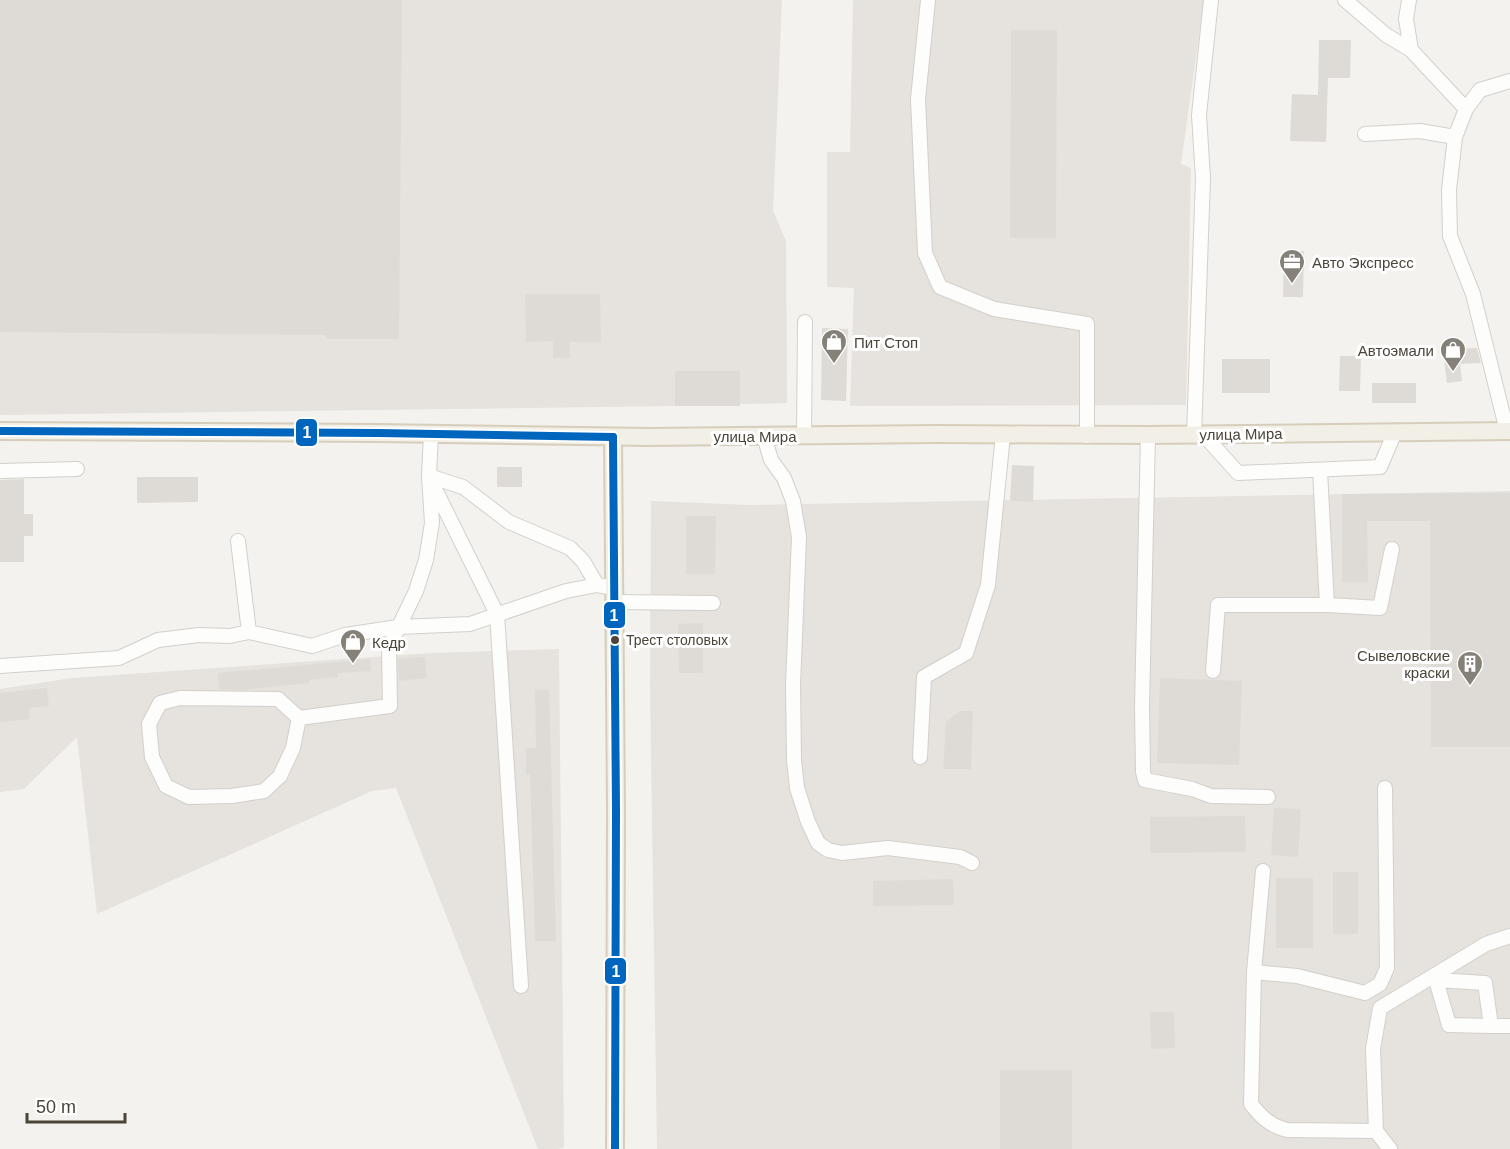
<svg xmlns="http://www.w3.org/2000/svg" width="1510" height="1149" font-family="Helvetica,sans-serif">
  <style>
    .industrial { fill: #e6e2de }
    .building { fill: #dedbd6 }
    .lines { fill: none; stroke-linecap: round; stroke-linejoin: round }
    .minor-casing { stroke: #d2d0cb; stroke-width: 16 }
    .major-casing { stroke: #d6cebb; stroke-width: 20 }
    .minor { stroke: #fdfdfc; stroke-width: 14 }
    .major { stroke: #f2efe6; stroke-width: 16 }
    .bus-1-casing { stroke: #fff; stroke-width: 12 }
    .bus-1 { stroke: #0065bd; stroke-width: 8 }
    .bus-dot { fill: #4b4439; stroke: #fff; stroke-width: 2 }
    .labels { text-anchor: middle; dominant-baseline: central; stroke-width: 6; stroke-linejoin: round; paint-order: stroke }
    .bus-label { font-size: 14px; fill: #4b4439; stroke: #fff; text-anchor: start }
    .poi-label { font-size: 15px; fill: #4b4439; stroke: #fff; text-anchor: start }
    .street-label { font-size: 15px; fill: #4b4439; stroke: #fff }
    .line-badge { stroke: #fff; stroke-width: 2 }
    .badge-label { font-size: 16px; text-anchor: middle; font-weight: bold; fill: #fff }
  </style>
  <rect width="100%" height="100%" fill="#f4f2ee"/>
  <g class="industrial">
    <polygon points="0,0 782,0 773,211 786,241 787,403 675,406 0,415"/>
    <polygon points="853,0 1204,0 1181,164 1191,168 1186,405 850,406 854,288 827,287 827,152 850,152"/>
    <polygon points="1510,491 1510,1149 657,1149 650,686 651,501 750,505"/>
    <polygon points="559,649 564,1147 558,1149 538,1149 396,788 372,791 97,914 77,737 24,789 0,792 0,689 72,678 431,653"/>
  </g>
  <g class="building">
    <polygon points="0,0 402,0 399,339 328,339 325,335 0,332"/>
    <polygon points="1011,30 1057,30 1056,238 1010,238"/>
    <polygon points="1319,40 1351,40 1350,78 1328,78 1326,142 1290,141 1292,94 1318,95"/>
    <polygon points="1284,251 1304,251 1303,297 1283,297"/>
    <polygon points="525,294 600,294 601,342 570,342 570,358 553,358 553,341 526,342"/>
    <polygon points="822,328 848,329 846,401 821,400"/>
    <polygon points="1477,348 1481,363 1460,364 1462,381 1447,383 1444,359 1451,358 1451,349"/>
    <polygon points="1340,356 1361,356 1360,391 1339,391"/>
    <rect x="1222" y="359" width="48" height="34"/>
    <rect x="675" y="371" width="65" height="35"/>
    <rect x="1372" y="383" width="44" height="20"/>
    <polygon points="1012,465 1034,466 1033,502 1010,501"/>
    <rect x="497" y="467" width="25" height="20"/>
    <polygon points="137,477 198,477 198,502 137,503"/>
    <polygon points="24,479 24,514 33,514 33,536 24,536 24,562 0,562 0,480"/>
    <polygon points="1510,493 1510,747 1431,747 1430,521 1367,521 1368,582 1342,582 1342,494"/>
    <polygon points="686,516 716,516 715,574 686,574"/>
    <polygon points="703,623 703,673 679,673 678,624"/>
    <polygon points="425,657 427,678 399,681 398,659"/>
    <polygon points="370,659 371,671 337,673 338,677 309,680 309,683 242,690 219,689 218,673"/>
    <polygon points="1160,678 1242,681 1239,765 1157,763"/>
    <polygon points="47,688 49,706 29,708 30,719 0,722 0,693"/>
    <polygon points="535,690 549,690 556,941 535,941 530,774 526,775 526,748 536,748"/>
    <polygon points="960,711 973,711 971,769 943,769 946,722"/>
    <polygon points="1274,808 1301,809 1298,857 1271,855"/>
    <polygon points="1245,816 1246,852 1150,853 1150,817"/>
    <rect x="1333" y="872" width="25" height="62"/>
    <rect x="1276" y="878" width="37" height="70"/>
    <polygon points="953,879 954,905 873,906 873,881"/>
    <polygon points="1150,1012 1174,1012 1175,1048 1151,1049"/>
    <rect x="1000" y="1070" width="72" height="79"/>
  </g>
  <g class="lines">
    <defs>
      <g id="minor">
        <polyline points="928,0 918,99 925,253 940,287 994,309 1087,324 1087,436"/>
        <polyline points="1345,0 1386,35 1411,50"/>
        <polyline points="1409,0 1406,19 1411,50 1466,109 1455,137 1449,190 1450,236 1473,294 1507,431"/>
        <polyline points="1466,109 1480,90 1510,81"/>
        <polyline points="1365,134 1420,131 1455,137"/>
        <polyline points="1148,435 1142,707 1143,772 1145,780 1192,789 1211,796 1268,797"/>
        <polyline points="1194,435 1203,178 1199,115 1211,0"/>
        <polyline points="1204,435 1238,473 1380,467 1395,432"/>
        <polyline points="764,436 771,460 784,478 793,501 799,537 793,685 794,760 797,788 808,822 818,843 828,850 842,853 888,848 960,857 972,863"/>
        <polyline points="804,436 805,322"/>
        <polyline points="1320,470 1327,605 1380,608 1392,549"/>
        <polyline points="0,471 77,469"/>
        <polyline points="429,476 463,487 509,522 570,548 583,561 597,585"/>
        <polyline points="432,483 497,614 521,986"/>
        <polyline points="238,541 249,632"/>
        <polyline points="614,602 713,603"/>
        <polyline points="0,666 119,658 158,640 199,635 230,636 249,632 312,646 345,635 398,627 470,624 566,591 597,585 614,588"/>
        <polyline points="1213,671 1218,605 1327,605"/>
        <polyline points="299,718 278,699 180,698 160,703 149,724 152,757 166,786 189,797 232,796 264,791 280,776 293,748 299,718 390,706 389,647 416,591 426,560 432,523 429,476 431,434"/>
        <polyline points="920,757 924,677 966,653 988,585 1003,435"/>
        <path d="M1263,871l-9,101 -3,132c11,14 20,22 36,26l89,1"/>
        <polyline points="1254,972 1297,976 1365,993 1380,984 1387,968 1385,788"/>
        <polyline points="1431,978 1436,980 1449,1025 1491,1026 1485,983 1436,980"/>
        <polyline points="1491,1026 1510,1026"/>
        <polyline points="1390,1149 1376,1131 1373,1049 1380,1008 1486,944 1510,936"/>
      </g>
      <g id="major">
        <polyline points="0,431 378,433 650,437 937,434 1148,435 1510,431"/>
        <polyline points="613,437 616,810 615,1149"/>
      </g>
    </defs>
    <use href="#minor" class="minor-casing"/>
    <use href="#major" class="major-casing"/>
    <use href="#minor" class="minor"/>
    <use href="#major" class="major"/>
    <defs>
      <g id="bus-1">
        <polyline points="0,431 378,433 613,437"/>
        <polyline points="613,437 616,810 615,1149"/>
      </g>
    </defs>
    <use href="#bus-1" class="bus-1-casing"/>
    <use href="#bus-1" class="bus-1"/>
  </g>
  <defs>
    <symbol id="office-pin" viewBox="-11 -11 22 30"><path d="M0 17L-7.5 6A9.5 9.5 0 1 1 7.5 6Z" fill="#868178" stroke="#fff"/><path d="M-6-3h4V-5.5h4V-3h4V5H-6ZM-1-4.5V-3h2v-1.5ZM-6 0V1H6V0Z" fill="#fff"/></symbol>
    <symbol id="shop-pin" viewBox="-11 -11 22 30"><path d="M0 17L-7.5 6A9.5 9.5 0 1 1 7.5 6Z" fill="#868178" stroke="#fff"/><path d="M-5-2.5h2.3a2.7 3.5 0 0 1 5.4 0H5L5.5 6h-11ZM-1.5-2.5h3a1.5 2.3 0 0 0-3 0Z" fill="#fff"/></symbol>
    <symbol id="building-pin" viewBox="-11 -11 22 30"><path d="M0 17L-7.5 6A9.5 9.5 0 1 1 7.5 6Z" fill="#868178" stroke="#fff"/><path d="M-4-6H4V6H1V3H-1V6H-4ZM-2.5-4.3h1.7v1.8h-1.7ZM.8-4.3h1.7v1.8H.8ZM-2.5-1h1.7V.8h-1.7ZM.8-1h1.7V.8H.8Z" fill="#fff"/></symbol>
  </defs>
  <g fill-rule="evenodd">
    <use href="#office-pin" x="1277" y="247" width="30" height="40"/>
    <use href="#shop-pin" x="819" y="327" width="30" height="40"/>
    <use href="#shop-pin" x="1438" y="335" width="30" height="40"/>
    <use href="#shop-pin" x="338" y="627" width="30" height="40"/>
    <use href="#building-pin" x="1455" y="649" width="30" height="40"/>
  </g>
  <circle class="bus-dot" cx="615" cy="640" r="5"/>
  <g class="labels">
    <g class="bus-label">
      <text x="626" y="640">Трест столовых</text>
    </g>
    <g class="poi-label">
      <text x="1312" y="262">Авто Экспресс</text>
      <text x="854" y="342">Пит Стоп</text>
      <text x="1434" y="350" text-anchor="end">Автоэмали</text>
      <text x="372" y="642">Кедр</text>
      <text x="1450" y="655" text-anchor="end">Сывеловские<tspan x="1450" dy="17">краски</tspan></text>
    </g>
    <g class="street-label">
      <text transform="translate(1241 434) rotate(-1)">улица Мира</text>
      <text x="755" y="436">улица Мира</text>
    </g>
  </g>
  <g class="line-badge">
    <rect x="295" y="418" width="23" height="29" rx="6" fill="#0065bd"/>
    <rect x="603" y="601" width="23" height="28" rx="6" fill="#0065bd"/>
    <rect x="604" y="957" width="23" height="28" rx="6" fill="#0065bd"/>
  </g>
  <g class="badge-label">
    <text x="307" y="438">1</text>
    <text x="614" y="621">1</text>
    <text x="616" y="977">1</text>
  </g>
  <path d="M27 1113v9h98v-9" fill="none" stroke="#4b4439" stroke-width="3"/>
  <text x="36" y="1113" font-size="18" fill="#4b4439" stroke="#ffffff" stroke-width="4.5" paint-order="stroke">50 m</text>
</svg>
